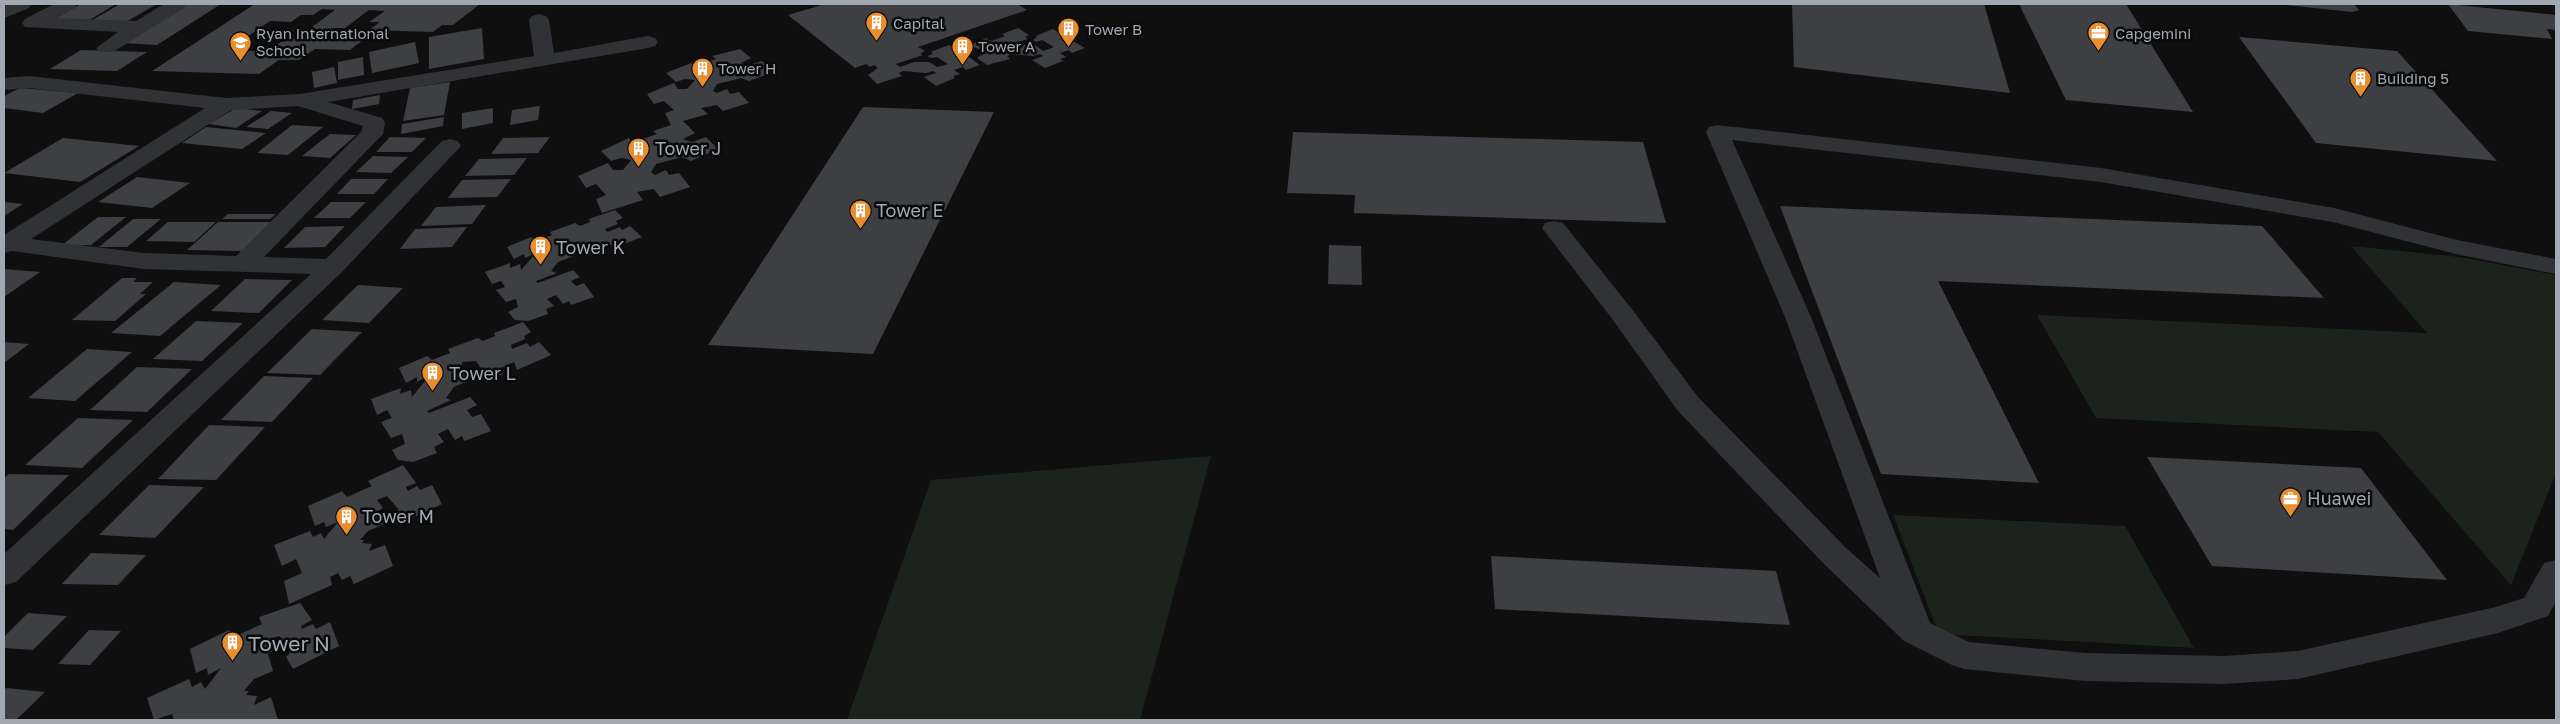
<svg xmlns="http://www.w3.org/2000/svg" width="2560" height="724" font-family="'Golos Text',sans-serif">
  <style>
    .green { fill: #1c231c }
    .building { fill: #3e3f43; fill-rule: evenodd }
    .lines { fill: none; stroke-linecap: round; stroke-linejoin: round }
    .street { fill: #303235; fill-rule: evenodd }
    .labels { text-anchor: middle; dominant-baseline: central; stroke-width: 5; stroke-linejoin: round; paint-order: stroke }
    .far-poi-label { font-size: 15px; fill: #a1a8b1; stroke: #0a0a0b; text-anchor: start }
    .poi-label { font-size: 18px; fill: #a1a8b1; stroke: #0a0a0b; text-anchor: start }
    .near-poi-label { font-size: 21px; fill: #a1a8b1; stroke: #0a0a0b; text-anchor: start }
  </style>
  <rect width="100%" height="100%" fill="#0f0f10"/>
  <g class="green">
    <polygon points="2351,246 2460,257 2556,275 2556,473 2511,585 2378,432 2096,418 2037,315 2427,333"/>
    <polygon points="1211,456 1140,720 847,720 931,480"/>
    <polygon points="1893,515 2125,526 2194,648 1939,634"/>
  </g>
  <g class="building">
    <polygon points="81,4 116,4 86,22 51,21"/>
    <polygon points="120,4 157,4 124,23 89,22"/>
    <polygon points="185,4 221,4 157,45 121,43"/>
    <path d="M255,4h225l-27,21h-11l-9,7 -64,-2 11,-8h-11l16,-11 -16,-1 -24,18h-11l-14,11 43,1 -13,10 -35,-1 -16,11h-20l-20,14 -107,-3zM322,9l13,1 -38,28 -16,4 -14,9h-25l-1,-10 29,-20 21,1 10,-7h12z"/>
    <polygon points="825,4 1017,4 1027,10 918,47 925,51 920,54 923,55 896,64 900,67 914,62 929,62 937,67 948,64 937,57 931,58 927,56 933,54 931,52 949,45 961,53 955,55 963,60 969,57 980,65 966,70 963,67 954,70 960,74 953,76 955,78 936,86 924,77 936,73 933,71 926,73 903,71 899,73 902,76 877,84 868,75 878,68 874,65 870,67 866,64 855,68 788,15"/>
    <polygon points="1792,4 1984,4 2010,93 1794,67"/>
    <polygon points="2019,4 2126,4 2193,112 2066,100"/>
    <polygon points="2277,4 2354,4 2359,10 2352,12"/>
    <polygon points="2448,4 2556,15 2556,30 2547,29 2552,39 2468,31"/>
    <polygon points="482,28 484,59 429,69 429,37"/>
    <polygon points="1018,28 1029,35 1025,37 1028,39 1002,47 1007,50 1020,45 1035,45 1043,51 1054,47 1042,40 1036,42 1033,40 1037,37 1036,36 1053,29 1065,37 1060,39 1068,44 1073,41 1085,48 1072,53 1069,50 1060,53 1066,57 1060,59 1063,61 1045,68 1032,60 1043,56 1040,54 1033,56 1011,54 1007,56 1010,59 987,65 977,58 986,52 971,46 974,43 986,38 991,41 1005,36 1002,34"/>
    <polygon points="2239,37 2397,51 2497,161 2316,143"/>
    <polygon points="415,42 419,63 372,73 369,52"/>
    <polygon points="740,49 751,58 741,63 749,65 762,61 773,72 749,81 741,78 717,84 713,91 717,93 727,89 730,94 739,92 749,103 723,111 717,105 701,108 708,114 683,121 695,133 683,139 692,142 706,137 718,149 691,161 682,157 656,164 651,172 655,175 666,170 669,175 679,173 690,187 660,197 654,189 637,192 643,200 602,213 596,199 606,195 596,184 586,188 578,176 608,163 613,170 623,170 631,160 621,158 611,161 601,151 629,138 632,143 657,134 653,131 671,125 665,113 674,110 664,101 654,104 647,94 674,83 678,89 687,89 695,80 685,79 676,82 666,73 691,63 694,66 716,59 712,56"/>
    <polygon points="81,50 147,52 117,71 50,69"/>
    <polygon points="363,57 364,75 338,80 338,62"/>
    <polygon points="334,67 337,83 314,88 312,72"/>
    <polygon points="450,82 444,115 403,121 410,88"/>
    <polygon points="20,88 78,93 43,113 4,108 4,96"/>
    <polygon points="380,95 379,104 352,109 353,100"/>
    <polygon points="540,106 538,120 510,125 512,110"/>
    <polygon points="863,107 994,112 873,354 708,345"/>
    <polygon points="236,108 262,111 236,128 209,124"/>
    <polygon points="493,108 493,123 462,129 462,113"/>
    <polygon points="271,111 292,113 268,129 246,127"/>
    <polygon points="444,117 443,126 401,134 402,124"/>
    <polygon points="292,125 323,127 288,155 257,153"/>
    <polygon points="206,127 266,133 242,149 182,143"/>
    <polygon points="1293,132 1643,142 1666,223 1354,213 1355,195 1287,193"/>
    <polygon points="330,134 356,135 330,158 302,156"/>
    <polygon points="390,137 426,138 412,152 376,152"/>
    <polygon points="550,137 538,153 491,154 503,138"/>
    <polygon points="63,138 139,146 80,182 4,173"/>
    <polygon points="373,156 408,157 391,173 356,172"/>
    <polygon points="527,158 514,175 465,176 479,159"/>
    <polygon points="137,177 190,183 152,208 98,202"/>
    <polygon points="351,179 388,179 374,194 337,194"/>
    <polygon points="511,179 497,197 448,198 462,180"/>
    <polygon points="4,202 23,204 4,216"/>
    <polygon points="331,202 366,202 350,218 314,218"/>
    <polygon points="486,205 472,224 421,226 436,207"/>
    <polygon points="1780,206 2262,226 2324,298 1938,281 2039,483 1881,474"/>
    <polygon points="615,210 623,218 616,221 618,224 605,229 607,232 620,227 622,230 630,226 642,237 614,248 609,243 599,247 601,252 588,256 575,242 564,242 563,249 574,256 558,262 551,271 557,273 536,281 538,283 573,270 580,277 571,281 576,286 584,283 594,297 571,305 569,301 563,304 556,295 547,299 554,306 546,309 548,314 528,321 515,320 508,312 518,307 516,299 506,302 496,290 505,287 501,281 492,284 485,272 510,263 510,268 520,264 521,270 536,253 525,258 524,254 514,259 507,247 531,237 536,241 552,235 550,232 575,223 580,226 590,222 589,219"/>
    <polygon points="228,214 276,214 270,219 222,219"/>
    <polygon points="98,217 126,217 91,245 62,245"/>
    <polygon points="133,219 161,219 127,247 99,247"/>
    <polygon points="168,222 216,222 194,242 146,241"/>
    <polygon points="218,222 271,222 242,251 187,250"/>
    <polygon points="345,226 325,247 284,248 305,227"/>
    <polygon points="467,227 452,247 400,249 415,229"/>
    <polygon points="1329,245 1361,246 1362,285 1328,284"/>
    <polygon points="4,269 40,272 4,297"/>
    <polygon points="122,278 137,278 133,282 153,282 140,294 146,294 115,321 72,320"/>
    <polygon points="245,279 292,280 259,313 211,311"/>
    <polygon points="174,282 221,285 160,336 111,333"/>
    <polygon points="358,285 403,288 369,323 322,320"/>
    <polygon points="196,321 243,323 202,361 153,359"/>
    <polygon points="523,322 531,332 524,336 525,339 511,345 512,349 527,343 530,347 539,342 551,355 517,370 514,362 501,368 503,374 489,380 476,361 462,362 462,370 473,379 454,387 446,398 451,400 427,411 429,413 470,397 477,405 467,410 472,417 481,414 491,431 464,441 462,436 455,440 448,429 438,434 444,442 434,447 437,453 413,462 398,460 392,450 405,444 402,434 391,438 381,422 392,418 387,410 377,415 371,399 401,388 400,394 411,390 412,397 430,375 417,382 417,377 406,383 399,368 427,356 432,360 450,353 448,349 478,338 483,341 495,336 494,333"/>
    <polygon points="312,329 362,332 320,375 267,373"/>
    <polygon points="4,342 29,344 4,363"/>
    <polygon points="87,349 132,352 75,401 28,398"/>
    <polygon points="137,367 192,369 147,412 90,410"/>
    <polygon points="264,376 313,378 272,422 221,420"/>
    <polygon points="78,418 133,420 82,468 25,465"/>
    <polygon points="209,425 265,427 216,480 158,479"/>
    <polygon points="2147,457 2361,468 2447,580 2212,566"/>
    <polygon points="403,465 416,483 406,487 408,491 417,486 420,490 432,485 442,504 402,523 394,512 399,510 387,496 377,500 383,508 378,511 384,524 368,531 360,540 364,540 362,543 372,544 369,551 385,545 393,566 354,584 350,576 342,580 338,573 330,577 332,585 289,604 284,581 302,573 296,559 282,566 274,545 310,531 313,537 321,533 324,539 338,522 326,527 324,522 315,526 308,506 342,491 347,497 372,486 368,481"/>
    <polygon points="9,474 69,475 13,530 4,529 4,478"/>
    <polygon points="149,485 204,487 155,538 99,535"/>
    <polygon points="91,553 146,555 118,585 62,584"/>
    <polygon points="1491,556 1776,571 1790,625 1495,609"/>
    <polygon points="300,603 312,620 301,626 302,629 313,624 316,629 330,622 339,646 293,669 286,657 290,653 279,636 268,640 273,651 268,654 273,671 254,679 244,691 249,691 246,695 257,696 254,705 271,697 278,720 174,720 172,714 154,720 147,698 189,679 192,687 201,682 205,689 221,668 208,675 207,668 196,673 190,649 229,630 234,637 262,624 259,617"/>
    <polygon points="28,613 67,616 33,650 4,648 4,637"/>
    <polygon points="89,630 121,631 90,665 58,664"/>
    <polygon points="6,688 45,692 16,720 4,720 4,690"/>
  </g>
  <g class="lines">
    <g class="street">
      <polygon points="7,4 31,4 29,8 4,18 4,5"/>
      <polygon points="54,4 77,4 75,8 56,18 136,21 164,4 186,4 184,8 113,52 99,52 96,48 118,32 25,27 22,23 25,19"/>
      <path d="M539,14l7,2 3,4 5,33 94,-17 7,2 3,4 -3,4 -7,2 -320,54 54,16 3,5 -2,11 -119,123 62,2 116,-118 8,-2 8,2 3,5 -119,126 -326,310 -12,3v-31l307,-280 -167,-5 -132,-18 -8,2v-18l201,-127 -176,-20 -25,2v-12l25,-2 197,22 74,-4 234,-38 -5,-36 3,-4zM298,106l65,20 -2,6 -125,124 -92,-3 -113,-14 200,-129z"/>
      <polygon points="1717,125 2101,168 2334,208 2457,240 2556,259 2556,274 2456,254 2333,222 2101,182 1732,140 1811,317 1930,623 1969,642 2085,653 2223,656 2298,651 2496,607 2524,598 2544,563 2556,560 2556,601 2548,616 2498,633 2298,679 2223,684 2085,681 1964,669 1952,665 1904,641 1824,564 1678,411 1613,320 1542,228 1545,223 1554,221 1563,223 1631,308 1698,397 1846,548 1880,578 1785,317 1706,132 1709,127"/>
    </g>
  </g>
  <defs>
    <symbol id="building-pin" viewBox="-11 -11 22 30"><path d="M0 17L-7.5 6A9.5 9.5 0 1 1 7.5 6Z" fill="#e98d2e" stroke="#0a0a0b"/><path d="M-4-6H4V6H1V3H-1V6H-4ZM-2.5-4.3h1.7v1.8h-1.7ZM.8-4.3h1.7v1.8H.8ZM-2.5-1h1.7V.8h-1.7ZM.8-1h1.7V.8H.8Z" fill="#fff"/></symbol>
    <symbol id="office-pin" viewBox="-11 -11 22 30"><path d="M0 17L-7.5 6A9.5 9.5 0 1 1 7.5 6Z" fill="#e98d2e" stroke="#0a0a0b"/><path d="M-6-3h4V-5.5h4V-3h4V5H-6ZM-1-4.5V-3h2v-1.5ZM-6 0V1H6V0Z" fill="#fff"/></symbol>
    <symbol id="school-pin" viewBox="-11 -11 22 30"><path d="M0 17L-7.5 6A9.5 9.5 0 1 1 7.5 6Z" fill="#e98d2e" stroke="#0a0a0b"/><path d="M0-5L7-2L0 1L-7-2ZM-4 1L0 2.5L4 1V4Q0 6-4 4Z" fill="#fff"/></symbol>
  </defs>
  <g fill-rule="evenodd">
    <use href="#building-pin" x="864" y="10" width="25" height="34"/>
    <use href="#building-pin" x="1056" y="16" width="25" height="34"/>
    <use href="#office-pin" x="2086" y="20" width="25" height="34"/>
    <use href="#school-pin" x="228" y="30" width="25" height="34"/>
    <use href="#building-pin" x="950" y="34" width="25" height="34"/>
    <use href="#building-pin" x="690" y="56" width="25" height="34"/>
    <use href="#building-pin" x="2348" y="66" width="25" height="34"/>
    <use href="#building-pin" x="626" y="136" width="25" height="34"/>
    <use href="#building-pin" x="848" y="198" width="25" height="34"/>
    <use href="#building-pin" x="528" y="234" width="25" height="34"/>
    <use href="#building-pin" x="420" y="360" width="25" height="34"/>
    <use href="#office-pin" x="2278" y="486" width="25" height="34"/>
    <use href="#building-pin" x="334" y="504" width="25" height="34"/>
    <use href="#building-pin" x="220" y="630" width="25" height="34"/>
  </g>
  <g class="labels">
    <g class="far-poi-label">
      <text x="893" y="23">Capital</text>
      <text x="1085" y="29">Tower B</text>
      <text x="256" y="33">Ryan International<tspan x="256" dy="17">School</tspan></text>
      <text x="2115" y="33">Capgemini</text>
      <text x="978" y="46">Tower A</text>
      <text x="718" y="68">Tower H</text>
      <text x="2377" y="78">Building 5</text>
    </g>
    <g class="poi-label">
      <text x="655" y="148">Tower J</text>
      <text x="876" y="210">Tower E</text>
      <text x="556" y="247">Tower K</text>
      <text x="449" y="373">Tower L</text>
      <text x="2307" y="498">Huawei</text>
      <text x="362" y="516">Tower M</text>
    </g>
    <g class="near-poi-label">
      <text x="248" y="643">Tower N</text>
    </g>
  </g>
  <rect width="2560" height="724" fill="none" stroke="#a1a8b1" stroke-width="10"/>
</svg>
